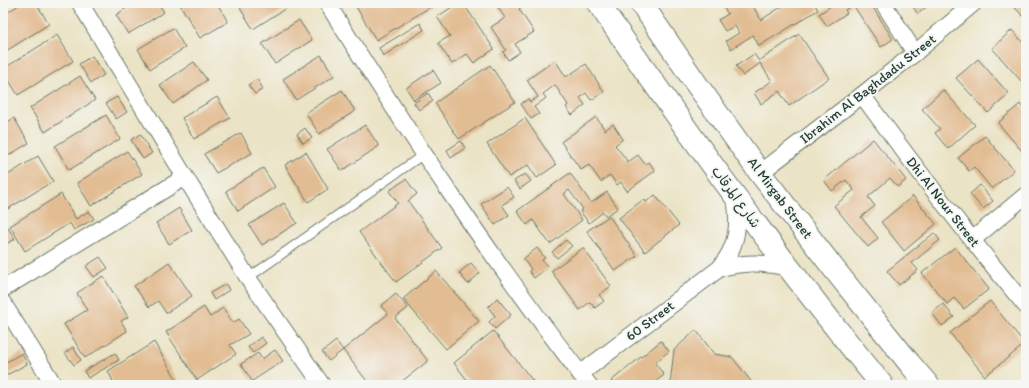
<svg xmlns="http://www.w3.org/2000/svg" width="1029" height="388" font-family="Itim,'Playpen Sans Arabic',sans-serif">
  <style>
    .building { fill: #e2bc92 }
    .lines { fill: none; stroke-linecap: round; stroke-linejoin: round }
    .service-casing { stroke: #667767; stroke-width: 10 }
    .minor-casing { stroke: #667767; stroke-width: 18 }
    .secondary-casing { stroke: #667767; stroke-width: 24 }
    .service { stroke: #fff; stroke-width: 8 }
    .minor { stroke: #fff; stroke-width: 16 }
    .secondary { stroke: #fff; stroke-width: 22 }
    .labels { text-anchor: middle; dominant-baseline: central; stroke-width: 4; stroke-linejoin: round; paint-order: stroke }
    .street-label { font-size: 14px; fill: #1f3d34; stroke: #f6f6f2 }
  </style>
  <rect width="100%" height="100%" fill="#f6f6f2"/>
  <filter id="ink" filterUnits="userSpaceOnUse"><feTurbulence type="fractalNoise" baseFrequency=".025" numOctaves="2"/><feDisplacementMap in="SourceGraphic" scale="8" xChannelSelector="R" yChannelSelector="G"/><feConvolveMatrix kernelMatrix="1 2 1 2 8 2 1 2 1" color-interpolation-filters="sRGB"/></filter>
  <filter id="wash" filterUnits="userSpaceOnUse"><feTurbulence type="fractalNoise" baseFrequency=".012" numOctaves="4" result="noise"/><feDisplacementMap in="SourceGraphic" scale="16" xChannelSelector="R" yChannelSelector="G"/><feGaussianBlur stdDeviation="0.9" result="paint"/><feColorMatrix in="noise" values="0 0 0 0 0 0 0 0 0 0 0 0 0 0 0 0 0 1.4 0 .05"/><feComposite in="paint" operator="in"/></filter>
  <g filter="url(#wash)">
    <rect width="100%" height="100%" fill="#ebe3c5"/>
    <g id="blocks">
      <g class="building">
        <polygon points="22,3 36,3 49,24 3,53 3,15"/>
        <polygon points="134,3 158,3 164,12 128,34 116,15"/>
        <polygon points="179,3 217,3 228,22 200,38"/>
        <polygon points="248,3 290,3 291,5 253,29 240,8"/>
        <polygon points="354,3 437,3 376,40"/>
        <polygon points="458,3 463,3 494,49 474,63 467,54 452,64 438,43 450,36 437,17"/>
        <polygon points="495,3 527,3 519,9 534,32 515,44 520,52 508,60 503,52 506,50 491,27 505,18"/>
        <polygon points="729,3 751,3 761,20 784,5 782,3 814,3 818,10 759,46 753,35 731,49 726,41 739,33 735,26 725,31 718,20 728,14 723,7"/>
        <polygon points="828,3 870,3 893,39 881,47 853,5 845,10 847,13 827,26 819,14 831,6"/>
        <polygon points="910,3 931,3 918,14"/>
        <polygon points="1021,3 1026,3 1026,19 1015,8"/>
        <polygon points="299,20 312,40 275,64 262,44"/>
        <polygon points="420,23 424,30 383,56 379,48"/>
        <polygon points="173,28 185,48 150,69 138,49"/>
        <polygon points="1012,30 1026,46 1026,79 1022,82 992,48"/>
        <polygon points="799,34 829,78 789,106 779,91 761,104 754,93 772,81 760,63 743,76 736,66 754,54 759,61"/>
        <polygon points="57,35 73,61 18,95 3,71 3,69"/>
        <polygon points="321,55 334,76 296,100 283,79"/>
        <polygon points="92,56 104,75 91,83 79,64"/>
        <polygon points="978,59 1009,94 988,113 956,78"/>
        <polygon points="555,60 566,77 586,64 604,92 591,100 586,93 580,98 585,105 572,115 566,107 568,105 555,85 543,94 546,98 534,107 539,114 531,119 521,104 528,99 530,102 538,97 527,80"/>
        <polygon points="194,62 207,80 173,104 160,85"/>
        <polygon points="490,65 515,102 459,139 435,103"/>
        <polygon points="433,70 441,83 414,100 406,88"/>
        <polygon points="80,76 95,100 45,132 30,108"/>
        <polygon points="257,79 263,89 255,94 248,85"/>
        <polygon points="342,90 355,111 319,134 306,113"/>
        <polygon points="943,90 975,125 948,149 935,133 940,129 922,109"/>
        <polygon points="428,93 433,101 419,110 414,103"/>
        <polygon points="117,97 127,112 116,119 106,103"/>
        <polygon points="217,97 230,118 194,139 182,118"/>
        <polygon points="1020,104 1026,112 1026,156 998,123"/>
        <polygon points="106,115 120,139 69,170 55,146"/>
        <polygon points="596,117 605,130 613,124 623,139 615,145 628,162 638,155 645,164 649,162 655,171 627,191 621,182 617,185 610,175 601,182 589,165 581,170 561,142"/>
        <polygon points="14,118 29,143 3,159 3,125"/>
        <polygon points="525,118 556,165 537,178 528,165 509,177 487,144"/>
        <polygon points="365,125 379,146 342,171 327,149"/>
        <polygon points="305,128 312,138 303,143 297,134"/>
        <polygon points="241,133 252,153 216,173 204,154"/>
        <polygon points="140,134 152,153 143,159 131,140"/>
        <polygon points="985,136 1014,170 992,189 974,167 969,171 958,158"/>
        <polygon points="873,139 906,180 898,187 890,178 868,197 875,206 861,217 878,238 868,247 834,206 854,190 846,180 832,191 824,180"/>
        <polygon points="461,141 465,148 451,158 447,150"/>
        <polygon points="127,151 142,174 91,206 77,183"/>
        <polygon points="306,152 328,189 308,202 285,165"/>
        <polygon points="38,156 53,181 3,212 3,178"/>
        <polygon points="263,168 275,187 238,211 226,191"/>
        <polygon points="570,173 591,203 607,192 618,208 606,216 603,212 589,223 580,211 583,209 569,190 564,194 582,220 550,244 533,220 527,225 517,211"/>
        <polygon points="525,174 531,181 520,189 514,181"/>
        <polygon points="406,179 417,194 408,201 442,248 396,282 359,232 398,203 389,191"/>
        <polygon points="980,185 993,201 983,209 970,194"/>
        <polygon points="507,187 514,197 502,205 509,215 495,225 481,204"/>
        <polygon points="61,194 76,219 89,211 94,219 74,230 70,223 25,251 10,226"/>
        <polygon points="655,195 679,225 645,252 619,218 644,199 646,202"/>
        <polygon points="913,196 936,224 904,251 881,222"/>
        <polygon points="284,203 297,223 262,245 249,225"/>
        <polygon points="179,208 192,230 169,244 156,223"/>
        <polygon points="609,216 637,256 615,271 587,231"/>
        <polygon points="3,220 15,239 3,246"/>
        <polygon points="934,233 940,240 912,263 918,270 899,285 887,271"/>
        <polygon points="566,240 572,246 557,258 552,252"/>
        <polygon points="955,247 989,289 964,309 954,298 947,304 922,273"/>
        <polygon points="537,248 545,258 542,260 548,267 534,278 529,271 531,269 523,259"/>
        <polygon points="583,248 611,286 599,295 604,301 595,308 590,302 580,310 551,271"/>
        <polygon points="100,257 108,268 94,277 86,266"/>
        <polygon points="169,262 192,296 166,313 158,301 149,307 134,286"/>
        <polygon points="471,263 480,273 468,284 459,273"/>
        <polygon points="436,271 479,321 446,349 403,299"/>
        <polygon points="103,276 128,317 121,321 127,331 85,358 64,324 87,310 77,293"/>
        <polygon points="226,284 229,290 214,300 210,293"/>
        <polygon points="396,294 408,308 395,318 428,361 397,385 370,385 343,350 388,314 381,306"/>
        <polygon points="497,298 511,315 495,329 489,322 495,316 488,307"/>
        <polygon points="990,301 1025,344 985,376 950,333"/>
        <polygon points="943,304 954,317 942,326 932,313"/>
        <polygon points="204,307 210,317 223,308 233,323 239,319 249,334 230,345 236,354 197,380 166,332"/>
        <polygon points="696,330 714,354 732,357 754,385 670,385 674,350"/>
        <polygon points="493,331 533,381 528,385 471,385 454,363"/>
        <polygon points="261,337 266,343 253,353 248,347"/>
        <polygon points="336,341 343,350 329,361 322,352"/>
        <polygon points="661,341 669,351 655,363 664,375 651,385 614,385 611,381"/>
        <polygon points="154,342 180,385 106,385 113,381 108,371"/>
        <polygon points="73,347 81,360 74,365 65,353"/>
        <polygon points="275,350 283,361 252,381 241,364 258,353 262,359"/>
        <polygon points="22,353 27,364 3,377 3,364"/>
        <polygon points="115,353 119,360 88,378 84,371"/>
      </g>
    </g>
  </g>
  <g filter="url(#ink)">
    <use href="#blocks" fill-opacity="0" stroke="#667767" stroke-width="1"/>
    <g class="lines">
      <defs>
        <polyline id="service" points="248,278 424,154"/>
        <g id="minor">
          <polyline points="80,3 185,177 248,278 322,385"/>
          <path d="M327,3c82,131 167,260 262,382"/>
          <polyline points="883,3 915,53"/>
          <path d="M862,95c53,72 107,143 164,211"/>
          <polyline points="760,173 862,95 915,53 974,3"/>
          <polyline points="972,240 1026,195"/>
          <path d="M720,268c26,-6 42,-6 69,0"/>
          <polyline points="3,289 185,177"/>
          <polyline points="3,303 54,385"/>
          <path d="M580,374l140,-106c3,-5 7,-10 10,-16 9,-18 8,-35 5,-55"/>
        </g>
        <g id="secondary">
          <path d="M598,3c45,65 90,129 137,193 47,64 96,127 147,189"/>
          <polyline points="641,3 695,82 760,173 834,269 910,364 928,385"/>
        </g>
      </defs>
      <use href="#service" class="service-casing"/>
      <use href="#minor" class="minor-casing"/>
      <use href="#secondary" class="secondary-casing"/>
      <use href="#service" class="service"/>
      <use href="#minor" class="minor"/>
      <use href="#secondary" class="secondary"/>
    </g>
  </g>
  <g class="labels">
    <g class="street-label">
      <text transform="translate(868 89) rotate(-38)">Ibrahim Al Baghdadu Street</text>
      <text transform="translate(736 197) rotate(54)">شارع المرقاب</text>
      <text transform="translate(780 198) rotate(53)">Al Mirgab Street</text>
      <text transform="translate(943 202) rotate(52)">Dhi Al Nour Street</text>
      <text transform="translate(650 321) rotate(-37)">60 Street</text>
    </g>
  </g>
  <rect width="1029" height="388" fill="none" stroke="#f6f6f2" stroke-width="16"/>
</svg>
